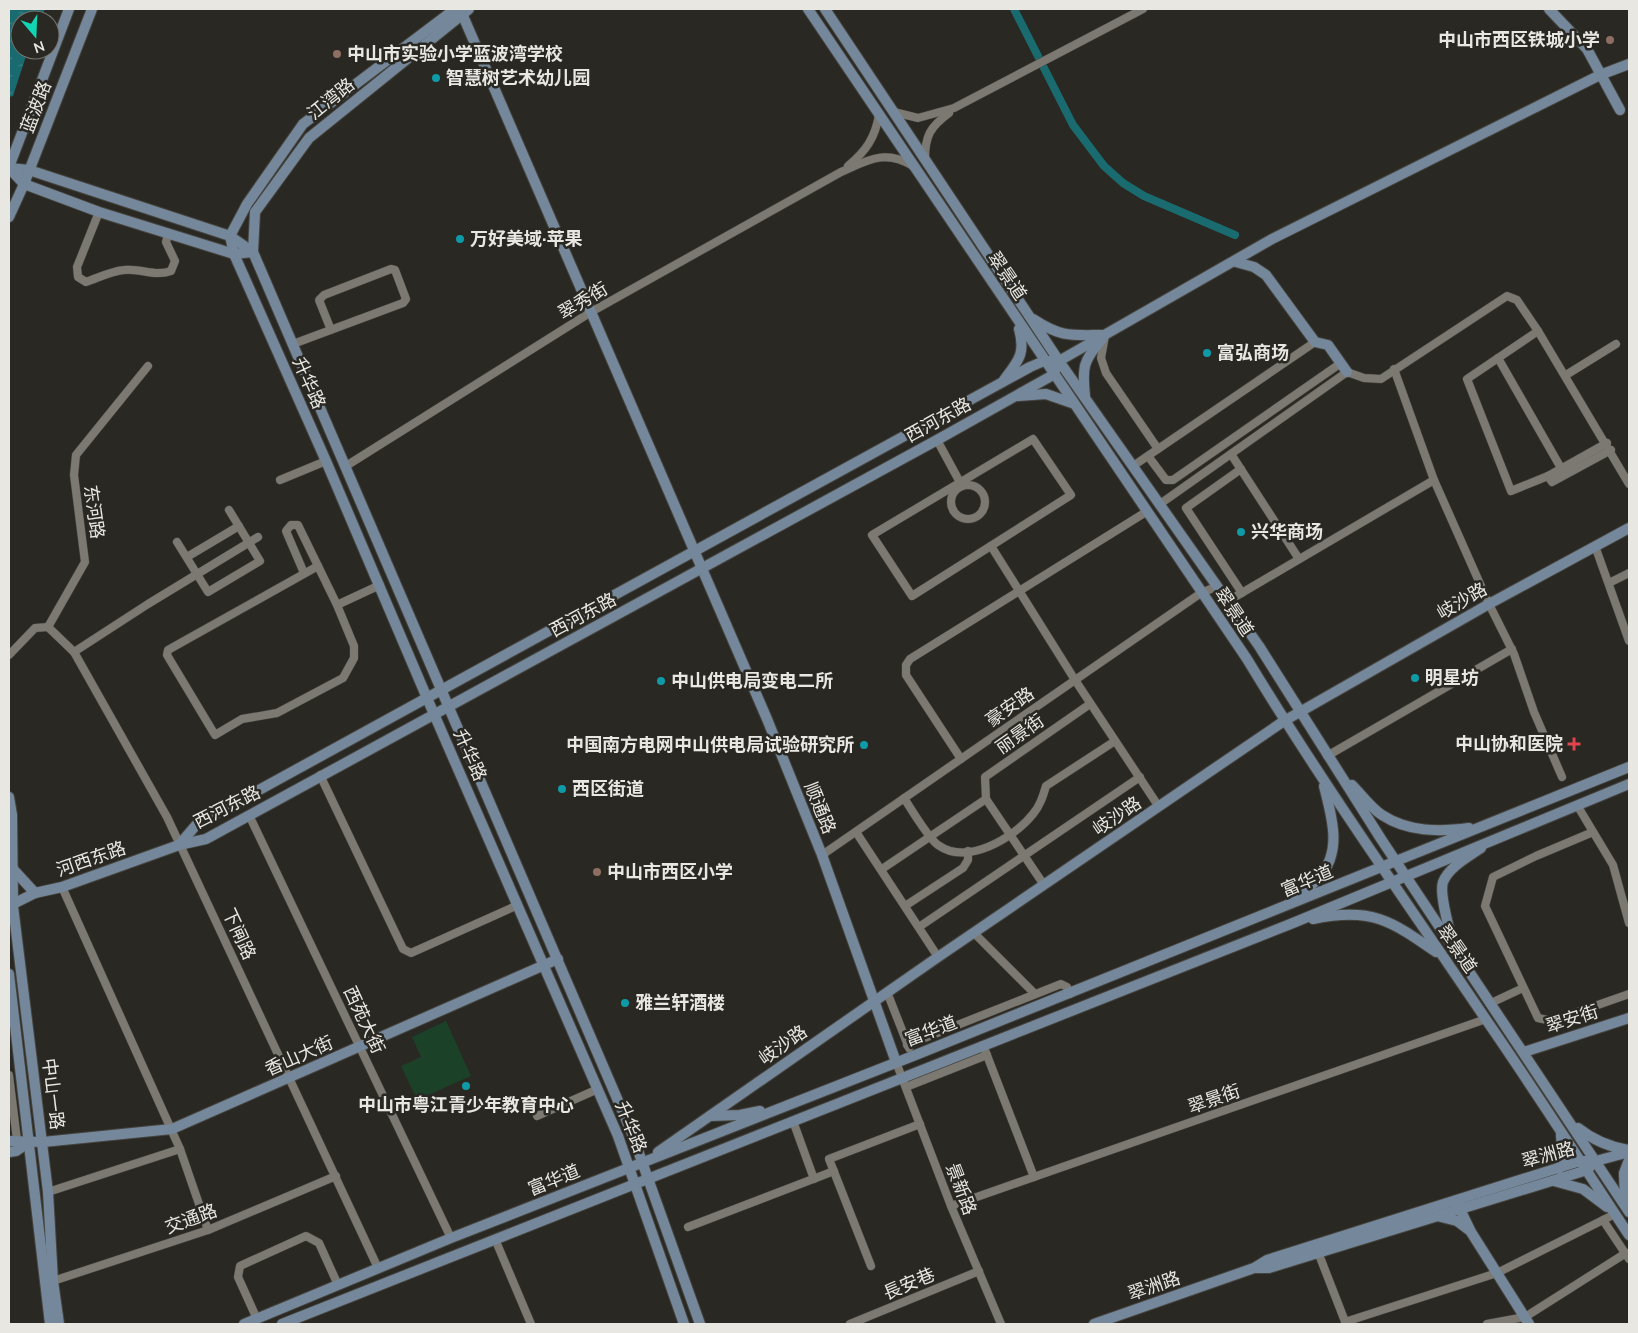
<svg xmlns="http://www.w3.org/2000/svg" width="1638" height="1333" font-family="'Nunito Sans','Noto Sans SC',sans-serif">
  <style>
    .park { fill: #1b4129 }
    .water { fill: url(#water-ripples) }
    .lines { fill: none; stroke-linecap: round; stroke-linejoin: round }
    .canal { stroke: #196b70; stroke-width: 8 }
    .street-casing { stroke: #46443f; stroke-width: 9 }
    .secondary-casing { stroke: #46443f; stroke-width: 12 }
    .street { stroke: #7b7971; stroke-width: 8 }
    .secondary { stroke: #75889b; stroke-width: 10 }
    .education-dot { fill: #8d6e63; stroke: #2a2822; stroke-width: 2 }
    .culture-dot { fill: #0f9aa8; stroke: #2a2822; stroke-width: 2 }
    .health-dot { fill: #e0444e; stroke: #2a2822; stroke-width: 2 }
    .labels { text-anchor: middle; dominant-baseline: central; stroke-width: 5; stroke-linejoin: round; paint-order: stroke }
    .poi-label { font-size: 18px; font-weight: bold; fill: #e8e7e2; stroke: #2a2822; text-anchor: start }
    .street-label { font-size: 18px; fill: #e8e7e2; stroke: #2a2822 }
  </style>
  <defs>
    <pattern id="water-ripples" width="26" height="14" patternUnits="userSpaceOnUse" patternTransform="scale(1.25)"><rect width="26" height="14" fill="#196b70"/><path d="M2 4q2-2 4 0t4 0M15 11q2-2 4 0t4 0" fill="none" stroke="#3a8084"/></pattern>
  </defs>
  <rect width="100%" height="100%" fill="#2a2822"/>
  <polygon class="park" points="446,1021 471,1076 417,1100 401,1066 421,1057 412,1037"/>
  <polygon class="water" points="9,9 45,9 40,20 20,20 20,50 28,50 13,96 9,97"/>
  <g class="lines">
    <polyline class="canal" points="1014,9 1073,125 1104,166 1123,183 1144,196 1235,235"/>
    <defs>
      <g id="street">
        <polyline points="894,112 918,118 954,108 1143,9"/>
        <path d="M925,159c0,-23 5,-32 24,-46"/>
        <path d="M848,166c18,-15 27,-28 31,-51"/>
        <path d="M99,212l-22,55 1,10 8,5c12,-4 25,-11 38,-12 17,-2 31,7 47,1l4,-10 -9,-19 2,-8"/>
        <polyline points="1538,331 1467,379 1511,491 1548,476 1552,482 1611,450"/>
        <polyline points="1105,336 1101,358 1106,373 1158,449"/>
        <polyline points="293,344 403,303 406,299 395,270 391,269 324,295 319,300 331,330"/>
        <polyline points="1498,358 1561,468"/>
        <polyline points="1394,369 1434,480 1489,604 1514,654 1534,712 1562,777"/>
        <polyline points="1566,375 1616,344"/>
        <polygon points="1033,439 1071,495 912,596 872,535"/>
        <polyline points="937,440 962,486"/>
        <polyline points="1231,454 1299,559"/>
        <polyline points="1148,456 1166,480 1173,480 1341,363"/>
        <path d="M346,466l245,-154 250,-140c27,-12 44,-23 72,-6"/>
        <polyline points="1133,466 1315,342"/>
        <polyline points="1241,469 1186,508 1242,593"/>
        <polyline points="1548,476 1607,443"/>
        <polyline points="280,480 326,461"/>
        <circle cx="968" cy="502" r="17"/>
        <polyline points="1160,504 1347,372 1364,378 1381,379 1507,296 1517,300 1538,331 1629,484"/>
        <polyline points="177,542 208,592 260,561 229,510"/>
        <polyline points="991,546 1075,680 1159,807"/>
        <polyline points="1595,546 1629,641"/>
        <polyline points="187,557 239,526"/>
        <polyline points="304,573 286,531 291,525 298,525 318,566"/>
        <polyline points="1609,583 1629,573"/>
        <polyline points="1228,601 1434,480"/>
        <polyline points="337,605 318,566 168,650 167,655 215,735 242,719 277,713 343,678 354,658 354,646 337,605 380,585"/>
        <polyline points="48,627 74,652 167,817 378,1268"/>
        <polyline points="48,627 85,562 74,475 76,455 148,366"/>
        <polyline points="74,652 148,604 258,537"/>
        <polyline points="9,655 35,628 48,627"/>
        <polyline points="1327,756 1512,649"/>
        <polyline points="961,759 906,675 906,665 910,659 1146,512"/>
        <polyline points="320,775 403,949 411,953 518,905"/>
        <path d="M904,798c7,11 25,41 34,47 29,21 76,-7 95,-31 7,-8 10,-18 13,-28l69,-45"/>
        <polyline points="986,799 1044,885"/>
        <polyline points="1577,805 1613,865 1629,923"/>
        <polyline points="249,815 451,1238"/>
        <polyline points="856,832 938,957"/>
        <polyline points="1593,832 1536,856 1493,877 1485,906 1538,1018 1552,1021 1629,994"/>
        <polyline points="822,855 1201,593 1218,586"/>
        <polyline points="882,869 986,799 985,777 1090,704"/>
        <polyline points="62,887 180,1149"/>
        <polyline points="905,906 963,868 968,860 968,851"/>
        <polyline points="919,927 1140,777"/>
        <polyline points="974,933 1035,994"/>
        <polyline points="887,992 909,1048"/>
        <polyline points="1491,1003 1523,988"/>
        <polyline points="907,1045 1061,984 1067,987 1070,994"/>
        <polyline points="983,1045 1034,1177"/>
        <polyline points="896,1062 951,1206 1001,1324"/>
        <polyline points="9,1075 17,1140"/>
        <polyline points="906,1087 987,1055"/>
        <polyline points="537,1116 598,1089"/>
        <polyline points="793,1121 814,1179"/>
        <polyline points="48,1192 180,1149 208,1230"/>
        <polyline points="951,1206 1486,1019"/>
        <polyline points="1603,1220 1629,1259"/>
        <polyline points="688,1227 834,1171"/>
        <polyline points="495,1239 531,1324"/>
        <polyline points="1318,1252 1346,1324"/>
        <polyline points="871,1266 829,1159 920,1124"/>
        <polyline points="53,1281 208,1230 336,1176"/>
        <polyline points="257,1319 238,1277 240,1266 306,1236 319,1243 338,1285"/>
        <polyline points="1345,1322 1497,1273 1615,1214"/>
        <polyline points="850,1324 979,1271"/>
        <polyline points="1487,1324 1525,1317 1626,1253"/>
      </g>
      <g id="secondary">
        <polyline points="455,9 303,124 247,204 230,236 234,254 326,461 427,698 618,1136 684,1324"/>
        <polyline points="460,9 767,719 822,855 896,1062"/>
        <polyline points="469,9 309,138 255,212 253,252 631,1131 700,1324"/>
        <path d="M808,9l439,650c75,124 159,242 240,362 49,71 95,143 142,214"/>
        <polyline points="825,9 1059,361 1259,646 1381,839 1629,1212"/>
        <polyline points="1549,9 1587,49 1620,110"/>
        <polyline points="9,167 69,9"/>
        <polygon points="9,168 29,170 230,236 253,252 234,254 99,212 24,184"/>
        <polyline points="9,217 24,184 92,9"/>
        <polyline points="1236,262 1254,267 1266,275 1315,342 1328,345 1347,372"/>
        <path d="M1033,319c29,19 38,16 71,16"/>
        <path d="M1004,380c14,-19 22,-26 15,-51"/>
        <polyline points="1018,396 1046,394 1072,403"/>
        <path d="M1085,396c-3,-29 -2,-35 17,-57"/>
        <path d="M1352,785c9,9 19,23 30,30 26,17 57,17 87,13"/>
        <polyline points="9,797 12,815 13,904 35,893 62,887 179,845 206,839 937,440 1053,375 1056,368"/>
        <polyline points="179,845 197,824 1030,367 1044,361 1059,361 1272,239 1600,75 1629,64"/>
        <polyline points="12,868 35,893"/>
        <polyline points="12,898 48,1192 53,1281 59,1324"/>
        <path d="M1291,902c9,-8 19,-15 27,-23 25,-27 14,-61 6,-93"/>
        <path d="M1313,919c58,-12 77,1 123,33"/>
        <path d="M1452,940c-3,-13 -13,-46 -9,-58 6,-15 25,-25 38,-34"/>
        <polyline points="9,974 50,1324"/>
        <polyline points="1524,1052 1629,1018"/>
        <polyline points="710,1116 740,1115 760,1111"/>
        <path d="M1578,1128c15,12 32,19 50,22"/>
        <polyline points="9,1141 43,1142 172,1129 558,959"/>
        <polyline points="9,1152 16,1151 28,1143"/>
        <polyline points="658,1152 938,957 1284,721 1489,604 1629,528"/>
        <polyline points="1559,1169 1563,1160 1561,1135"/>
        <polyline points="1554,1181 1583,1189 1607,1207"/>
        <polyline points="1457,1203 1471,1232 1529,1324"/>
        <polyline points="1625,1203 1624,1173 1629,1160"/>
        <polyline points="1437,1216 1457,1221 1469,1230"/>
        <polyline points="1255,1268 1269,1268 1587,1170 1590,1167"/>
        <polyline points="244,1324 451,1238 918,1054 1629,767"/>
        <polyline points="282,1324 1293,923 1629,784"/>
        <polyline points="1094,1324 1254,1268 1267,1260 1580,1161 1596,1161 1629,1152"/>
      </g>
    </defs>
    <use href="#street" class="street-casing"/>
    <use href="#secondary" class="secondary-casing"/>
    <use href="#street" class="street"/>
    <use href="#secondary" class="secondary"/>
  </g>
  <g class="education-dot">
    <circle cx="1610" cy="40" r="5"/>
    <circle cx="337" cy="54" r="5"/>
    <circle cx="597" cy="872" r="5"/>
  </g>
  <g class="culture-dot">
    <circle cx="436" cy="78" r="5"/>
    <circle cx="460" cy="239" r="5"/>
    <circle cx="1207" cy="353" r="5"/>
    <circle cx="1241" cy="532" r="5"/>
    <circle cx="1415" cy="678" r="5"/>
    <circle cx="661" cy="681" r="5"/>
    <circle cx="864" cy="745" r="5"/>
    <circle cx="562" cy="789" r="5"/>
    <circle cx="625" cy="1003" r="5"/>
    <circle cx="466" cy="1086" r="5"/>
  </g>
  <path class="health-dot" d="M1571.5 736.5h5v5h5v5h-5v5h-5v-5h-5v-5h5z"/>
  <g class="labels">
    <g class="poi-label">
      <text x="1600" y="40" text-anchor="end">中山市西区铁城小学</text>
      <text x="347" y="54">中山市实验小学蓝波湾学校</text>
      <text x="446" y="78">智慧树艺术幼儿园</text>
      <text x="470" y="239">万好美域·苹果</text>
      <text x="1217" y="353">富弘商场</text>
      <text x="1251" y="532">兴华商场</text>
      <text x="1425" y="678">明星坊</text>
      <text x="671" y="681">中山供电局变电二所</text>
      <text x="1563" y="744" text-anchor="end">中山协和医院</text>
      <text x="854" y="745" text-anchor="end">中国南方电网中山供电局试验研究所</text>
      <text x="572" y="789">西区街道</text>
      <text x="607" y="872">中山市西区小学</text>
      <text x="635" y="1003">雅兰轩酒楼</text>
      <text x="466" y="1105" text-anchor="middle">中山市粤江青少年教育中心</text>
    </g>
    <g class="street-label">
      <text transform="translate(331 99) rotate(-39)">江湾路</text>
      <text transform="translate(36 107) rotate(-69)">蓝波路</text>
      <text transform="translate(1007 276) rotate(56)">翠景道</text>
      <text transform="translate(583 301) rotate(-31)">翠秀街</text>
      <text transform="translate(309 383) rotate(66)">升华路</text>
      <text transform="translate(938 420) rotate(-29)">西河东路</text>
      <text transform="translate(94 512) rotate(82)">东河路</text>
      <text transform="translate(1462 601) rotate(-30)">岐沙路</text>
      <text transform="translate(1234 612) rotate(56)">翠景道</text>
      <text transform="translate(583 615) rotate(-28)">西河东路</text>
      <text transform="translate(1010 707) rotate(-35)">豪安路</text>
      <text transform="translate(1020 734) rotate(-35)">丽景街</text>
      <text transform="translate(470 755) rotate(66)">升华路</text>
      <text transform="translate(227 807) rotate(-27)">西河东路</text>
      <text transform="translate(820 808) rotate(68)">顺通路</text>
      <text transform="translate(1117 816) rotate(-34)">岐沙路</text>
      <text transform="translate(91 859) rotate(-19)">河西东路</text>
      <text transform="translate(1307 881) rotate(-23)">富华道</text>
      <text transform="translate(239 934) rotate(65)">下闸路</text>
      <text transform="translate(1457 949) rotate(55)">翠景道</text>
      <text transform="translate(1572 1019) rotate(-18)">翠安街</text>
      <text transform="translate(364 1020) rotate(65)">西苑大街</text>
      <text transform="translate(931 1031) rotate(-21)">富华道</text>
      <text transform="translate(783 1045) rotate(-35)">岐沙路</text>
      <text transform="translate(299 1056) rotate(-24)">香山大街</text>
      <text transform="translate(53 1094) rotate(83)">中山一路</text>
      <text transform="translate(1214 1099) rotate(-19)">翠景街</text>
      <text transform="translate(631 1127) rotate(68)">升华路</text>
      <text transform="translate(1548 1155) rotate(-15)">翠洲路</text>
      <text transform="translate(554 1180) rotate(-22)">富华道</text>
      <text transform="translate(961 1189) rotate(69)">景新路</text>
      <text transform="translate(191 1219) rotate(-20)">交通路</text>
      <text transform="translate(909 1284) rotate(-23)">長安巷</text>
      <text transform="translate(1154 1286) rotate(-19)">翠洲路</text>
    </g>
  </g>
  <rect width="1638" height="1333" fill="none" stroke="#e8e7e2" stroke-width="20"/>
  <g transform="translate(35 35) rotate(161)"><circle r="24" fill="#2a2822" stroke="#76746f"/>
  <path d="M0-4L9 19L0 12L-9 19Z" fill="#12d5b4"/>
  <text y="-8" font-size="14" font-weight="bold" text-anchor="middle" fill="#e8e7e2">N</text>
  </g>
</svg>
